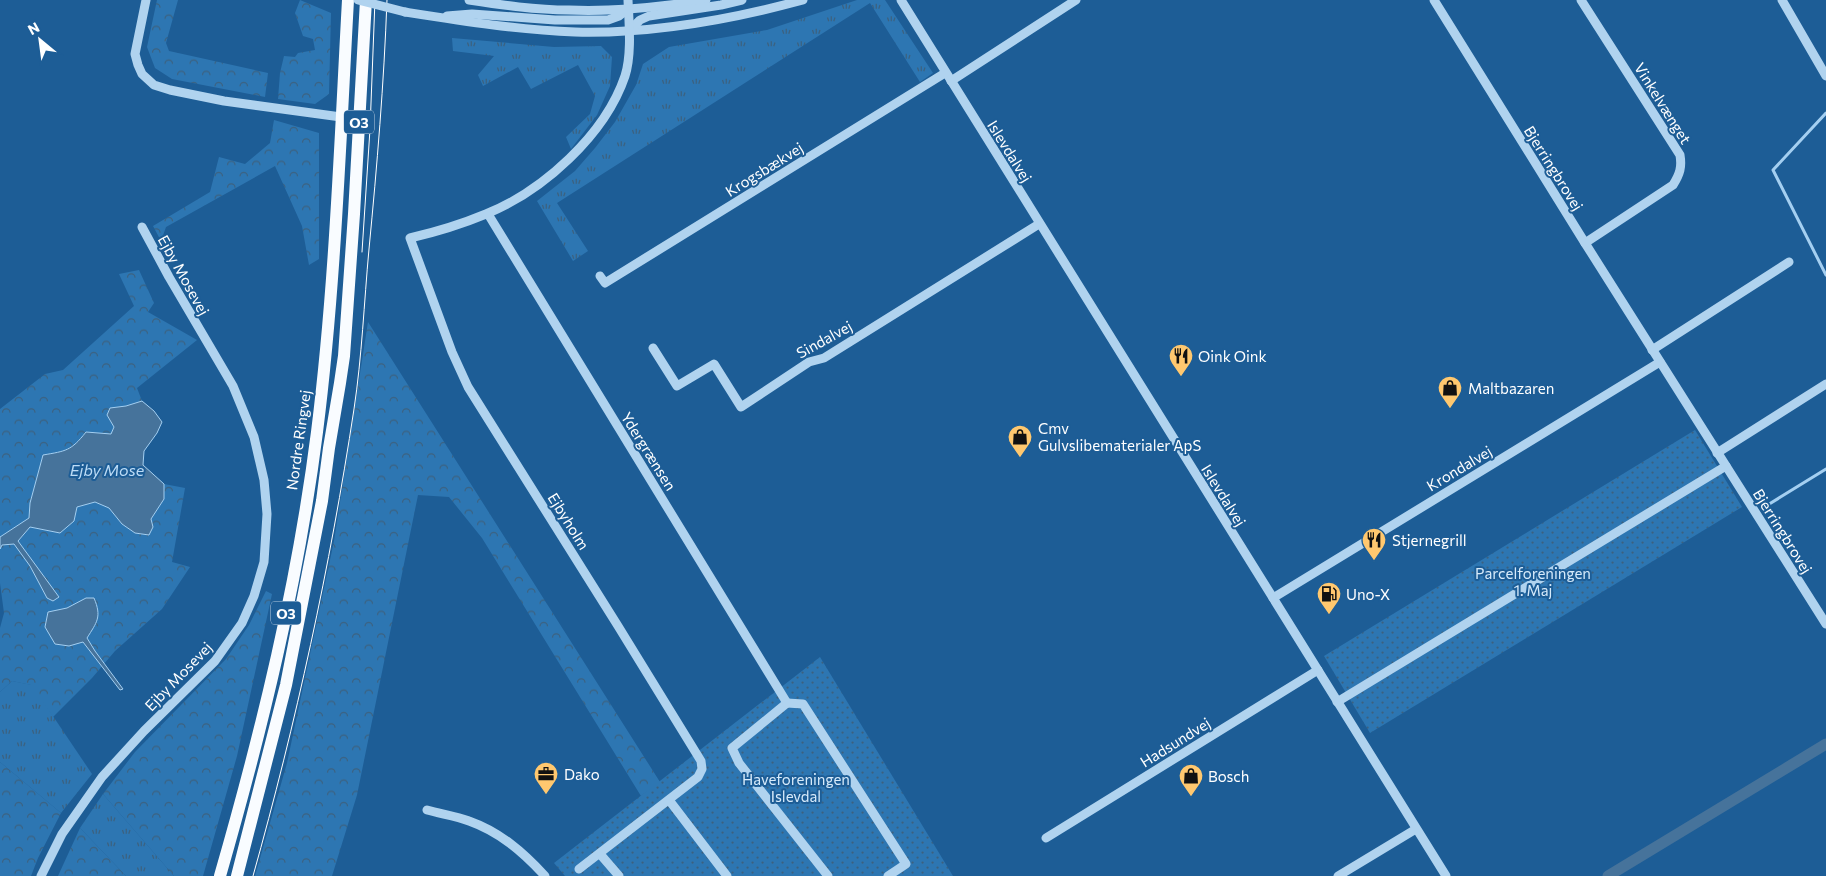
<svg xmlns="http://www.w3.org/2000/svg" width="1826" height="876" font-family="Commissioner,sans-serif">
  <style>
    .grass { fill: url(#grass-tufts) }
    .forest { fill: url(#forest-crowns) }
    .garden { fill: url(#garden-dots) }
    .water { fill: #46739b; stroke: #a4cff1 }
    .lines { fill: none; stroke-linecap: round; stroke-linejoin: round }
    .stream { stroke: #a4cff1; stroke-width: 3 }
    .canal { stroke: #46739b; stroke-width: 11 }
    .minor { stroke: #b0d3ef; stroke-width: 9 }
    .major { stroke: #f9fcff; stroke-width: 12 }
    .tram { stroke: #fff; stroke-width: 1 }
    .minor-bridge { stroke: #b0d3ef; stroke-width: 9 }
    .labels { text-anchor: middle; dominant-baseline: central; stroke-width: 4; stroke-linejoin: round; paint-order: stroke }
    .shield { fill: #1d5d96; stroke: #bbcee0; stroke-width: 1 }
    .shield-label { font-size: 14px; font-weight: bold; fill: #fff }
    .street-label { font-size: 15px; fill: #fff; stroke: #1d5d96 }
    .poi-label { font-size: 15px; fill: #fff; stroke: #1d5d96; text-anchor: start }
    .park-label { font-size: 15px; fill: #d7ebfb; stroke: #1d5d96 }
    .water-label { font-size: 16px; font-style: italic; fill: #bddcf6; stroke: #1d5d96 }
  </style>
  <defs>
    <pattern id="grass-tufts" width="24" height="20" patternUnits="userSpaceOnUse" patternTransform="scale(1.25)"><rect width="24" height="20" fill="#2d76b2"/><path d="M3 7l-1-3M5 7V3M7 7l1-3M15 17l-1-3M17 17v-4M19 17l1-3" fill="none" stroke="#3c617f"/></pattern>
    <pattern id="forest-crowns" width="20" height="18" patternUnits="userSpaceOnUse" patternTransform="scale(1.25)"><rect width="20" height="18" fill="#2d76b2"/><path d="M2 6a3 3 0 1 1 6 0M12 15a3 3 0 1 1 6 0" fill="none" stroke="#3c617f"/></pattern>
    <pattern id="garden-dots" width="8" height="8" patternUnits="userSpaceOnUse" patternTransform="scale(1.25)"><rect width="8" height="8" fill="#2d76b2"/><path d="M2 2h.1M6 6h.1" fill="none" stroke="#3c617f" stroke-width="1.8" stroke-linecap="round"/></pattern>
  </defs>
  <rect width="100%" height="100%" fill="#1d5d96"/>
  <g class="grass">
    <polygon points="857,0 885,0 933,73 920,82 870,3 557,203 588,251 573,261 537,201 575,171 595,148 615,122 636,85 643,64 669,47 767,30"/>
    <polygon points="452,38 554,47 601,46 612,57 610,86 597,115 571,149 566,137 590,114 595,96 578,65 531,89 518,67 483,86 478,75 494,56 453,51"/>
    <polygon points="12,681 32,685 92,774 61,813 0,762 0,692"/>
    <polygon points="103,794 174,876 126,876 80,828"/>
  </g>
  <g class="forest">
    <polygon points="157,0 178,0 166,43 169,51 268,73 265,97 172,79 155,68 147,47"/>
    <polygon points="300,0 331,13 329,94 315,104 278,99 280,73 284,56 295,57 298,53 315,50 313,39 303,36 295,13"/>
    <polygon points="274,120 319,133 319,259 309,265 302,226 275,166 166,227 161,241 153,226 210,192 219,157 245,164 270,143"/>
    <path d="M139,270l15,33 -6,9 49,28 -60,48 5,13 -16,5 -16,2 -3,7 7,12 -3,7 -25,-2c-15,19 -20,19 -43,23l-13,48 -1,15 -29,19v-128l45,-35 18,-4 71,-64 -15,-32z"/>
    <polygon points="368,322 660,782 641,796 482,538 449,497 418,495 357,795 332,876 255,876 287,763 334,541"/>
    <polygon points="164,484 185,488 172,562 190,567 162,609 115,651 92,678 53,717 31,685 12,681 0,692 0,628 4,613 0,583 0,549 2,545 18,541 30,527 74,521 77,507 95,502 109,508 122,524 135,533 149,535 151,519 164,499"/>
    <polygon points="266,591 272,594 237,756 203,876 174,876 103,794 135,752 226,659 249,625"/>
    <polygon points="0,762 61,813 38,858 31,876 0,876"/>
    <polygon points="80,828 126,876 58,876"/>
  </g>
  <g class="garden">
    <polygon points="1695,430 1742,507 1370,733 1324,656"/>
    <polygon points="820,657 953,876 565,876 554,863"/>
  </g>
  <g class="water">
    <path d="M142,401l12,10 8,11 -5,11 -13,18 -1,14 21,19v15l-13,20 2,8 -4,8 -14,-2 -13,-9 -13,-16 -14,-6 -18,5 -3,14 -14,12 -30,-6 -12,14 41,56 -6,4 -6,-3 -17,-32 -16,-22 -12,1 -2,4v-12l29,-19 1,-15 13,-48c23,-4 28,-4 43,-23l25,2 3,-7 -7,-12 3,-7 16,-2z"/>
    <path d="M86,598h8c8,19 3,24 -7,40l8,13 28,38 -3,1 -37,-48 -14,4 -14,-2 -10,-17 3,-15 19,-4z"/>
  </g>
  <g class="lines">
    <g class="stream">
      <polyline points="1826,113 1773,170 1826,275"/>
      <polyline points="1766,506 1826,469"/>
    </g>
    <polyline class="canal" points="1608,876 1826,744"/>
    <g class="minor">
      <polyline points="146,0 135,54 138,65 142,74 154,85 170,90 224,101 341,117"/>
      <path d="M469,0c33,5 66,10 100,10 46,2 92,-3 137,-10"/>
      <polyline points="901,0 1446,876"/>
      <polyline points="1434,0 1585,243 1826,624"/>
      <path d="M1581,0l99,155c2,12 0,19 -7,30l-88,58"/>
      <polyline points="1782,0 1826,76"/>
      <path d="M405,12c57,9 113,18 170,20 76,2 154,-12 228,-32"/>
      <polyline points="447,16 472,14 555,20 608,20 619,16 628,9"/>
      <polyline points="630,30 640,20 649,16 721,5 742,0"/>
      <polyline points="951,81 1076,0"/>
      <polyline points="488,214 787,703 732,748 739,763 828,876"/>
      <polyline points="600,276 605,283 945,73"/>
      <polyline points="653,348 677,386 714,364 741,407 809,362 824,358 1039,224"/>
      <polyline points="1652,350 1789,262"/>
      <polyline points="1717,453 1826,384"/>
      <polyline points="1273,598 1660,362"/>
      <polyline points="1337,702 1726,466"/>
      <polyline points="787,703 803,704 906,864 888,876"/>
      <polyline points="669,800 727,876"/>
      <path d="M427,810c14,4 29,6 42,11 31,11 54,31 76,55"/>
      <polyline points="1046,838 1318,670"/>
      <polyline points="600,854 619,876"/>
      <path d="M579,869l119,-92 4,-8 -1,-8 -83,-135 -150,-239 -16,-35 -42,-114c26,-6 52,-14 76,-24 57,-23 119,-79 139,-138 7,-22 4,-53 3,-76"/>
      <polyline points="41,876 62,834 102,777 144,731 215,661 242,623 254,596 264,562 267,514 264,480 254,437 233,386 169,277 142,227"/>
      <polyline points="1338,876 1416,829"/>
    </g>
    <g class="major">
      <path d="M220,876c42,-146 78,-294 97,-444 18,-143 23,-288 31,-432"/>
      <polyline points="237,876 286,685 322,501 329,448 340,383 344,356 354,214 366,0"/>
    </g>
    <g class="tram">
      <polyline points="362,252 370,129 375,0"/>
      <path d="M253,876c43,-153 77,-309 101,-467 8,-53 10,-106 15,-160 8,-83 15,-166 18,-249"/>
    </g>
    <polyline class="minor-bridge" points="358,0 405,12"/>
  </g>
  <defs>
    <symbol id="restaurant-pin" viewBox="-11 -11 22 30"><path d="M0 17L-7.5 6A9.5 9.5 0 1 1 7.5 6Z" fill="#ffc86f" stroke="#1d5d96"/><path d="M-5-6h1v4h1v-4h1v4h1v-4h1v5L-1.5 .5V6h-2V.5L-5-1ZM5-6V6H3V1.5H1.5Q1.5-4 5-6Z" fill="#111"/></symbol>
    <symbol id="shop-pin" viewBox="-11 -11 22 30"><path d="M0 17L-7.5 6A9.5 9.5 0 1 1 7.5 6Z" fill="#ffc86f" stroke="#1d5d96"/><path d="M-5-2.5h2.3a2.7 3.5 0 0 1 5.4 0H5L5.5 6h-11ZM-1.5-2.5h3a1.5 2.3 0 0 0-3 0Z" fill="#111"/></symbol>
    <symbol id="fuel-pin" viewBox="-11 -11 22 30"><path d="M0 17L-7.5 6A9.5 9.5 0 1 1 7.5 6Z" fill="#ffc86f" stroke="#1d5d96"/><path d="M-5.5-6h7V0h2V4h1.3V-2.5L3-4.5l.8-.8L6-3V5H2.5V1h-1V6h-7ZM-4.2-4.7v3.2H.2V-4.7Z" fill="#111"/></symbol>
    <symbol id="office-pin" viewBox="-11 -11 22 30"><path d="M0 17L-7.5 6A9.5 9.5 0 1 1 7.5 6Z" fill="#ffc86f" stroke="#1d5d96"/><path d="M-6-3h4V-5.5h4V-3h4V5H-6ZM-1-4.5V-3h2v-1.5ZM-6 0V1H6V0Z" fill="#111"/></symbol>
  </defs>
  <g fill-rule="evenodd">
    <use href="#restaurant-pin" x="1167" y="342" width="28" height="38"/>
    <use href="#shop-pin" x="1436" y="374" width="28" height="38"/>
    <use href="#shop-pin" x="1006" y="423" width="28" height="38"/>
    <use href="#restaurant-pin" x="1360" y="526" width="28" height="38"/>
    <use href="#fuel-pin" x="1315" y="580" width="28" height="38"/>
    <use href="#office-pin" x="532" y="760" width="28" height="38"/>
    <use href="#shop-pin" x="1177" y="762" width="28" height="38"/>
  </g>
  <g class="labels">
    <g class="shield">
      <rect x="344" y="110.5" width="30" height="23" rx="4"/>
      <rect x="271" y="601.5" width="30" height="23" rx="4"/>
    </g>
    <g class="shield-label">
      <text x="359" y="122">O3</text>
      <text x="286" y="613">O3</text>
    </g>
    <g class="street-label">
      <text transform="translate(1663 103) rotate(58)">Vinkelvænget</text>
      <text transform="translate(1010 151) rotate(58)">Islevdalvej</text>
      <text transform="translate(1554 168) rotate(58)">Bjerringbrovej</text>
      <text transform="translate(764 169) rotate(-32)">Krogsbækvej</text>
      <text transform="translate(184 275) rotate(61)">Ejby Mosevej</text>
      <text transform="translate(824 339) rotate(-29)">Sindalvej</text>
      <text transform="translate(298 440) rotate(-82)">Nordre Ringvej</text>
      <text transform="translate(649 451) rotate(58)">Ydergrænsen</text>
      <text transform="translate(1459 468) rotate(-31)">Krondalvej</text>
      <text transform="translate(1224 495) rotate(58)">Islevdalvej</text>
      <text transform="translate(569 521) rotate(58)">Ejbyholm</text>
      <text transform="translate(1783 531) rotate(58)">Bjerringbrovej</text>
      <text transform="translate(178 676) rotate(-46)">Ejby Mosevej</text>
      <text transform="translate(1175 742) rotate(-32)">Hadsundvej</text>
    </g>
    <g class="poi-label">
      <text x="1198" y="356">Oink Oink</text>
      <text x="1468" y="388">Maltbazaren</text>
      <text x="1038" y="428">Cmv<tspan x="1038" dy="17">Gulvslibematerialer ApS</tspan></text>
      <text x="1392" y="540">Stjernegrill</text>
      <text x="1346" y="594">Uno-X</text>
      <text x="564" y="774">Dako</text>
      <text x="1208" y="776">Bosch</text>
    </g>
    <g class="park-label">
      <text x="1533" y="573">Parcelforeningen<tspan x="1533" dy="17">1. Maj</tspan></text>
      <text x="796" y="779">Haveforeningen<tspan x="796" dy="17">Islevdal</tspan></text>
    </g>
    <g class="water-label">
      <text x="107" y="469">Ejby Mose</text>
    </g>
  </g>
  <g transform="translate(40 40) rotate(331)" stroke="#1d5d96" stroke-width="4" paint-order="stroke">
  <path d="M0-4L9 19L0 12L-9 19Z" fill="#ffffff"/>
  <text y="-8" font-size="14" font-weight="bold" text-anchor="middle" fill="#ffffff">N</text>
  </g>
</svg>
